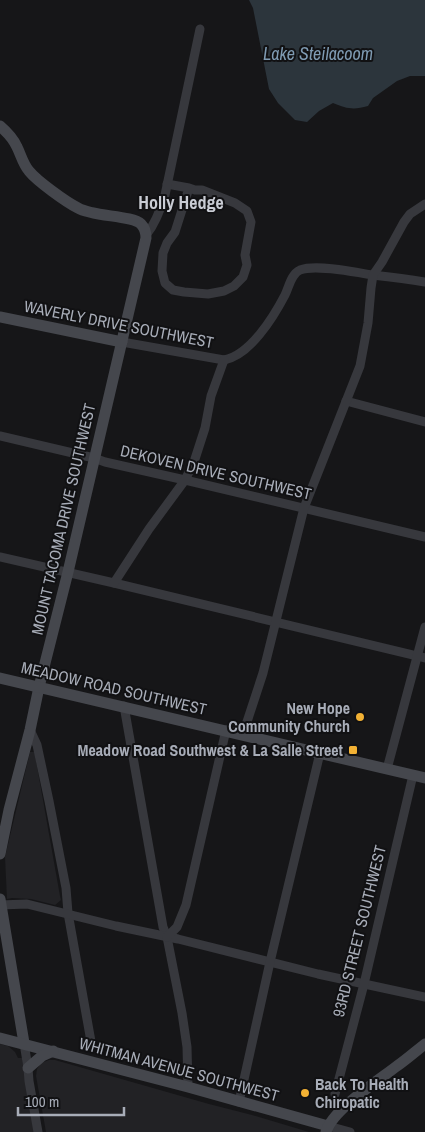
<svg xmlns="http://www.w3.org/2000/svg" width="425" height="1132" font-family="'Archivo Narrow',sans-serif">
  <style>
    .built { fill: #222225 }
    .water { fill: #2c353c }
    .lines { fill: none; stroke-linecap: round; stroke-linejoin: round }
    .street { stroke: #37383d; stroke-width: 9 }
    .secondary { stroke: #45474d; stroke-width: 11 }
    .poi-dot { fill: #f2b134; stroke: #111113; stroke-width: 2 }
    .labels { text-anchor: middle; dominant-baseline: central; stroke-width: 4; stroke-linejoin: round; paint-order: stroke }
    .street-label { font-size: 16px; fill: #a8adb8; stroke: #111113 }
    .poi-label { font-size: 16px; font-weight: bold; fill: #a8adb8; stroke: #111113; text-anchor: end }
    .water-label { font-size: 18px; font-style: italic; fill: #7f9bb3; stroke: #111113 }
    .neighbourhood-label { font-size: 18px; font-weight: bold; fill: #c9ccd4; stroke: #111113 }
  </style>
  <rect width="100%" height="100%" fill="#161618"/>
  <g class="built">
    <polygon points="30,752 34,752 35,755 60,896 61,900 55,905 31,899 12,898 7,899 5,857"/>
    <polygon points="0,1044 8,1046 15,1052 18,1058 22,1058 34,1132 0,1132"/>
    <polygon points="49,1060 55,1060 209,1104 252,1115 309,1132 46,1132 36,1076 37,1069 41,1063"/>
  </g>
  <path class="water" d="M249,0h176v76h-15l-13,5 -24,17 -5,8c-14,4 -21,3 -35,-3l-14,8 -12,11 -12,-2 -17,-17 -9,-14 -16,-81z"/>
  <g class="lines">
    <g class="street">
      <polyline points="167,184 189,188 195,190 202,190 235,203 247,211 251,222 245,255 247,265 243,277 234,286 224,291 208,294 184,292 173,290 165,283 162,271 163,253 167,243 175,232 189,188"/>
      <path d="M146,235c10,-12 14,-26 19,-40l35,-166"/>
      <path d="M122,342l102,18c26,-5 49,-42 61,-65 4,-8 6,-21 15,-25 16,-6 55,2 72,5 18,2 35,4 53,7"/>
      <polyline points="346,401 425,422"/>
      <polyline points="0,436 94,458 105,462 185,480 425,537"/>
      <polyline points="0,557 114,583 425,658"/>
      <polyline points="114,583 149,529 185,480 194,462 205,428 211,396 224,360"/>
      <polyline points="124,706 163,927 167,937 182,1013 187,1047 188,1087"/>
      <polyline points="30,730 37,745 49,801 66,888 68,913 92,1047"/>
      <polyline points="243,734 263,673 304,508 360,366 368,323 371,288 373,275 382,262 404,222 410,214 425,204"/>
      <polyline points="387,769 425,627"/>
      <polyline points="0,905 27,904 39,907 116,926 178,939 318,974 425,997"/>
      <polyline points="167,937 177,927 186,905 226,730"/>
      <polyline points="24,1043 28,1068 29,1081 38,1132"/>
      <polyline points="335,1094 364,984 413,775"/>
      <polyline points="239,1102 270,962 320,753"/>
      <polyline points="328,1126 350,1132"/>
    </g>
    <g class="secondary">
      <path d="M0,126c7,6 13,12 17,21 4,8 6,17 12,24 8,10 37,31 49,37 15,9 54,7 63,16 4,4 5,9 5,14l-78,334 -29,115 -9,43 -21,80 -9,44"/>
      <polyline points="0,317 122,342"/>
      <polyline points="0,678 425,778"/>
      <polyline points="0,899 24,1043"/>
      <polyline points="0,1038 188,1087 328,1126"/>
      <polyline points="28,1068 42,1056 53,1051"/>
      <path d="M326,1132c6,-22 53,-52 71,-66 10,-7 19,-15 28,-22"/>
    </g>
  </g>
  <g class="poi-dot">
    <circle cx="360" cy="717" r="5"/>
    <rect x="348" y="745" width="10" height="10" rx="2.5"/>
    <circle cx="305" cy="1093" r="5"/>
  </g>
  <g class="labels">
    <g class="street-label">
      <text transform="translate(119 324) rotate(11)">WAVERLY DRIVE SOUTHWEST</text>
      <text transform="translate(216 472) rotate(13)">DEKOVEN DRIVE SOUTHWEST</text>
      <text transform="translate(63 519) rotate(-77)">MOUNT TACOMA DRIVE SOUTHWEST</text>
      <text transform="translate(114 688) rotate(13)">MEADOW ROAD SOUTHWEST</text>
      <text transform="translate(359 931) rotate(-76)">93RD STREET SOUTHWEST</text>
      <text transform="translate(179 1069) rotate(15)">WHITMAN AVENUE SOUTHWEST</text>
    </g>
    <g class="poi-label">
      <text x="350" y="708">New Hope<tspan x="350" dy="18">Community Church</tspan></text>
      <text x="343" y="750">Meadow Road Southwest &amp; La Salle Street</text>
      <text x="315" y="1084" text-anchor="start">Back To Health<tspan x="315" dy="18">Chiropatic</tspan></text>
    </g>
    <g class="water-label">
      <text x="318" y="53">Lake Steilacoom</text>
    </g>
    <g class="neighbourhood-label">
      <text x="181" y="202">Holly Hedge</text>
    </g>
  </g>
  <path d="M18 1107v8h106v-8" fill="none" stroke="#a8adb8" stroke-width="2.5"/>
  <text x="25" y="1107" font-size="15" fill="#a8adb8" stroke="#111113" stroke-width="4" paint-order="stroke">100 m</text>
</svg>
